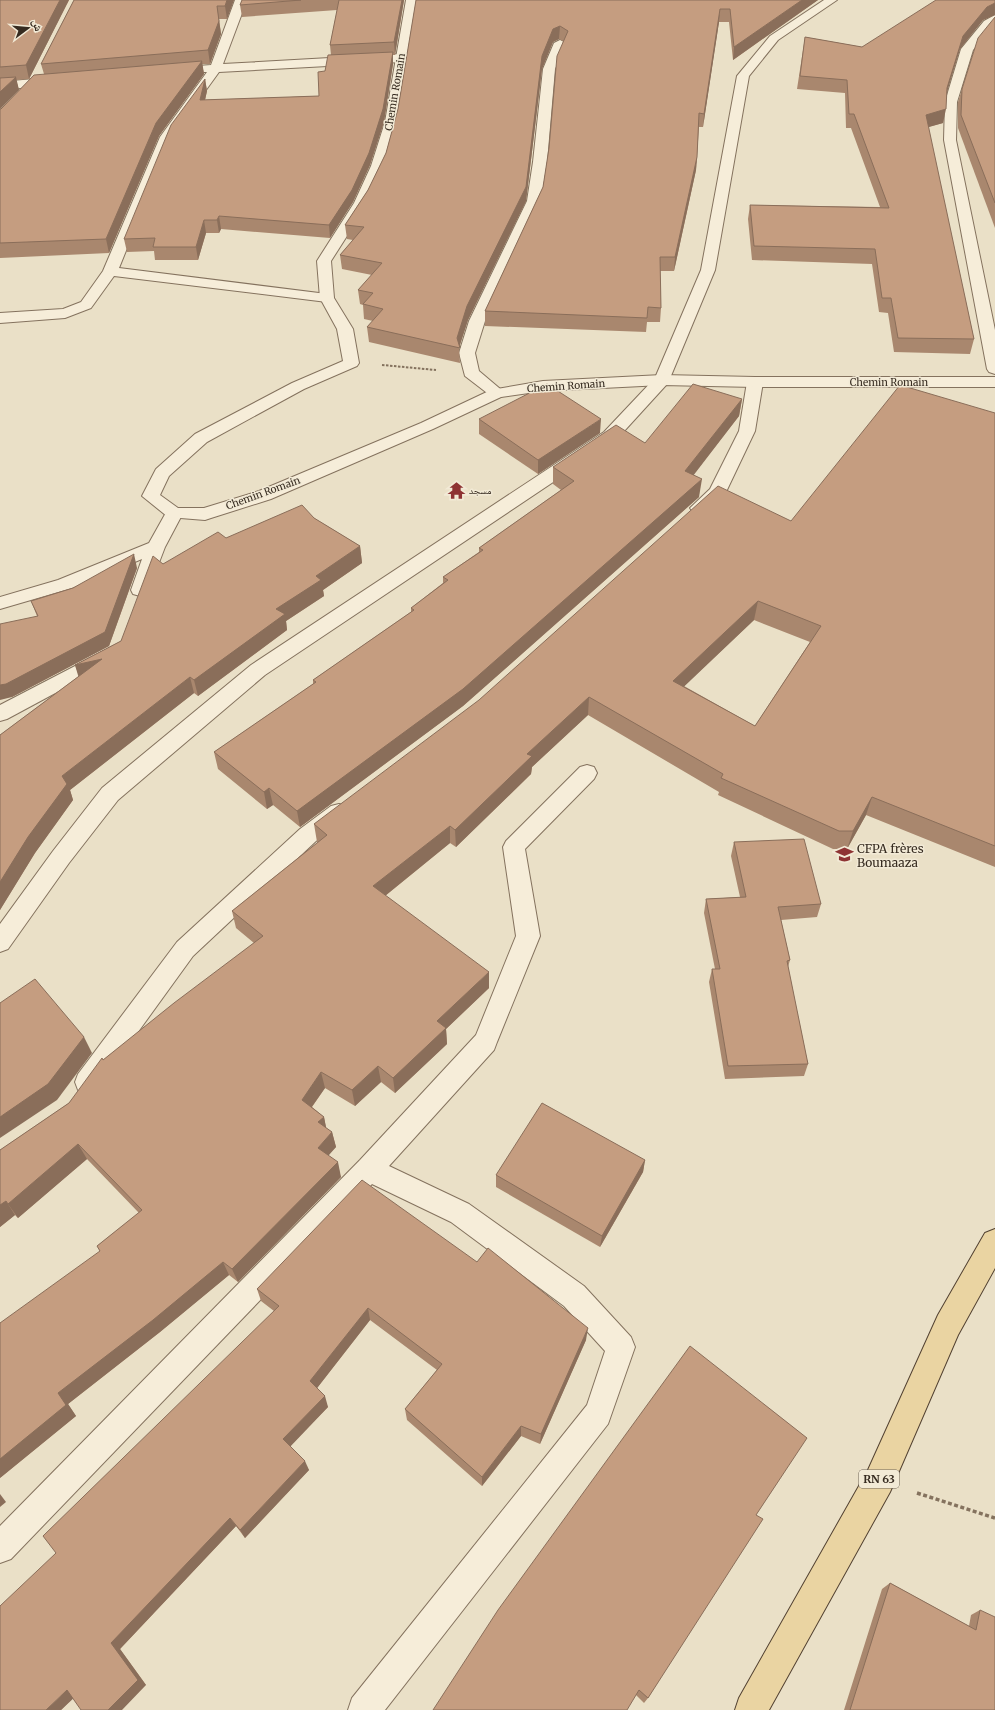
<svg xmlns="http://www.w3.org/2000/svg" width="995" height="1710" font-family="Merriweather,'Noto Naskh Arabic',serif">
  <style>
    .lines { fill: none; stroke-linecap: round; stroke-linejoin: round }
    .minor-casing { stroke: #84725e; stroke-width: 2 }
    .tertiary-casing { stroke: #84725e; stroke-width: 2 }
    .primary-casing { stroke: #524131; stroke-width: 2 }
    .path-far1 { stroke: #84725e; stroke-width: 2; stroke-dasharray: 2.5 1.5; stroke-linecap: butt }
    .path { stroke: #84725e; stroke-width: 3.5; stroke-dasharray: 4 2.5; stroke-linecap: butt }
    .minor { fill: #f6edd9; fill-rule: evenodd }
    .tertiary { fill: #f6edd9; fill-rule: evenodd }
    .primary { fill: #ead4a2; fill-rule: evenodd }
    .wall { fill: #a9876e; fill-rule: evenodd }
    .shaded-wall { fill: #8a6e5a }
    .building { fill: #c59d80; stroke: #8a6e5a; fill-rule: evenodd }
    .labels { text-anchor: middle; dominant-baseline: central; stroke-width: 3; stroke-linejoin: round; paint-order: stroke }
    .far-street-label { font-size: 10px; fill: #362b20; stroke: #f2ead6 }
    .far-poi-label { font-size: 10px; fill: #362b20; stroke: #f2ead6; text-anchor: start }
    .shield { fill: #f2ead6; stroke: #6e6457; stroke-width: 1 }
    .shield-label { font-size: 11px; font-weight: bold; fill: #362b20 }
    .poi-label { font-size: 12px; fill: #362b20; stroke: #f2ead6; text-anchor: start }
  </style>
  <rect width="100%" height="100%" fill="#eae0c7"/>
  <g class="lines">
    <defs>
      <g id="minor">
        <polygon points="235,0 247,0 223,64 401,54 407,58 401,62 219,72 172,137 119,268 327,294 332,295 334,298 332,301 327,302 114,276 91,308 65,318 0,323 0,313 63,309 81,302 103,271 160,137 207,72 198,72 196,69 198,66 211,65"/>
        <polygon points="824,0 837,0 778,40 749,76 715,270 668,383 616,440 265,675 118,800 69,863 8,949 0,952 0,924 53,851 102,788 251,665 604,432 655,378 701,270 737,76 770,36"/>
        <polygon points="995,15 995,23 973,50 957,102 956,140 995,330 995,374 989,372 987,369 944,140 945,102 961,49 984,21"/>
        <polygon points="560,40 566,43 555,69 547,162 541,201 485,321 475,353 479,371 505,393 503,396 497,398 491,396 465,376 459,353 469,321 527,201 533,162 543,69 554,43"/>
        <polygon points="57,77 63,81 61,84 0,90 0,82"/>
        <polygon points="755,377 761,379 763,382 755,431 726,492 705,512 699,514 693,512 690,508 710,489 739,431 747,382 749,379"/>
        <polygon points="174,507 180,509 183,513 165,547 147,594 140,596 133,594 131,590 142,559 72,588 0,609 0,597 58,580 149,543 168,509"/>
        <polygon points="104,651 111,653 114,658 111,663 7,719 0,721 0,705"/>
        <polygon points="587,765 594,767 597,773 594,779 525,849 540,936 497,1042 494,1050 389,1166 469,1204 584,1286 631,1337 635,1347 608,1424 385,1710 348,1710 352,1698 587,1405 605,1351 564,1306 451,1222 372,1184 11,1559 0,1563 0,1526 360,1160 476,1035 516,936 503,847 506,841 580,767"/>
        <polygon points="339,804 347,806 350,812 347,818 316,841 193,956 96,1090 87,1093 78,1090 75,1082 78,1074 177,942 300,829 331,806"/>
      </g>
      <polygon id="tertiary" points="406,0 418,0 397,122 385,166 368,203 331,261 334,298 353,329 359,363 357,366 304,389 207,442 169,476 160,495 178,508 204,508 259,491 421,423 491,390 543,381 662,375 755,377 995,377 995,387 755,387 662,385 543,391 501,397 433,429 271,499 211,518 205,520 168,517 142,496 156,469 195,434 292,383 343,361 337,329 320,298 317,261 354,203 371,166 385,122"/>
      <polygon id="primary" points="995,1229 995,1268 958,1335 890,1492 769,1710 735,1710 739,1698 868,1470 938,1315 985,1233"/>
    </defs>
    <use href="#minor" class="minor-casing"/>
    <use href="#tertiary" class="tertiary-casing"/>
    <use href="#primary" class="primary-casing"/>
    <polyline class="path-far1" points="382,365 436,370"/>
    <polyline class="path" points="917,1493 995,1518"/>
    <use href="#minor" class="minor"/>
    <use href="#tertiary" class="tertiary"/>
    <use href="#primary" class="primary"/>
  </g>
  <g class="wall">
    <polygon points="0,0 69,0 29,79 16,80 19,90 0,109 1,109 44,74 41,64 74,0 234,0 227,19 219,19 221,34 210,64 202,64 204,74 159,136 109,253 0,258"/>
    <polygon points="242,0 404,0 395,55 393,55 393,64 384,122 370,165 353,202 330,238 221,229 219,233 206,233 198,260 155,260 154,251 127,252 124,239 205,79 207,91 205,100 319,96 325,71 331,55 330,45 337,10 242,17 240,5"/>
    <polygon points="416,0 818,0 733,60 729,22 719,22 703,127 699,127 696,170 674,271 660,271 661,308 660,322 647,322 646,332 485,326 485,311 543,187 549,148 563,41 559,39 553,42 542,69 526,201 468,320 459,347 460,363 369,342 367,327 373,321 364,319 363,305 360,304 358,290 372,275 342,269 340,255 353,240 347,239 345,225 368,190 386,153 398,109"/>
    <polygon points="995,0 995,15 983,20 960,49 947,91 943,123 928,127 974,339 970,354 894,352 888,313 879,312 872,264 752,260 748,219 750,205 880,207 851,128 846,128 845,93 797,89 805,37 862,47"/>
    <polygon points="995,17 995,228 958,128 958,102 962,89"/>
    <polygon points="742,399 739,416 693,475 699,497 463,706 300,827 273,805 267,809 218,769 214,752 313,684 313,680 411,612 411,608 443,583 443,577 479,552 479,548 561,490 553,484 553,467 645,443"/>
    <path d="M995,413v454l-129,-52 -19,34h-14l-115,-54 1,-3 -131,-77 -56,52 -1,7 -75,73 -6,-4 -65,53 104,92 -43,41 1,15 -52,49 -14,-11 -26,24 -30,-18 -13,19 12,10 2,11 6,4 4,15 -8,8 13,22 -103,105 -9,-7 -69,57 -92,72 8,12 -76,62 100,-227 -3,-5 42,-33 -52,-54 -69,59 -3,-3 -15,12v-77l69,-47 34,-43 151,-117 -18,-15 -4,-17 86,-69h-1l-3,-18 477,-303zM754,620l56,22 -55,84 -71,-40z"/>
    <polygon points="479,419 600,433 538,474 479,434"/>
    <polygon points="314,518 360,546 362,563 323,590 324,596 286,621 287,630 198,696 194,693 70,790 73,800 35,853 0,910 0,735 79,676 75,665 121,641 163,564 226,538"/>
    <polygon points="137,568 109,646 12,697 37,616 31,601"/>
    <polygon points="734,842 821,904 817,917 781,920 790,960 788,967 808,1064 804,1076 725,1079 709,982 712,969 715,969 704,913 706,899 740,897 731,856"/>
    <polygon points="645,1160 643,1172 600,1247 496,1187 496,1175"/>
    <polygon points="477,1262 586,1340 540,1444 521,1436 482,1486 407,1420 405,1409 437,1370 370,1320 317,1388 328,1407 290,1446 309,1470 245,1538 236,1526 120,1649 146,1685 73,1698 61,1710 56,1553 274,1311 261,1301 257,1289"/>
    <polygon points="756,1515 648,1698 644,1703 636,1695 433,1710"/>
    <polygon points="890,1583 969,1626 971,1615 980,1610 995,1710 844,1710 882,1589"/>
  </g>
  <g class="shaded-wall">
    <polygon points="60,0 69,0 29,79 26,65"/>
    <polygon points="227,0 234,0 227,19 225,6"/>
    <polygon points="402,0 404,0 395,55 394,42"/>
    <polygon points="802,0 818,0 733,60 734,47"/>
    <polygon points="995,3 995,15 983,20 960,49 944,102 947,88 963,36 987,7"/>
    <polygon points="217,6 221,34 210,64 208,50"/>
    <polygon points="720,9 719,22 703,127 704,114"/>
    <polygon points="560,26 559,39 553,42 542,69 526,201 468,320 459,348 457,338 542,56 553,29"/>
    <polygon points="393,52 393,64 384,122 370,165 353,202 330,238 329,225"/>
    <polygon points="202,61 204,74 159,136 109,253 106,239 156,123"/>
    <polygon points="16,77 19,90 0,109 0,92"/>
    <polygon points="205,79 207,91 202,113 200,100"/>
    <polygon points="946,109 943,123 922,129 926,115"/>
    <polygon points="697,157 696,170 674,271 675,257"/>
    <polygon points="219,216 221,229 219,233 217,220"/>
    <polygon points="204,220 206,233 198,260 196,247"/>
    <polygon points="742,399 739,416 683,489 685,471"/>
    <polygon points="601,419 600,433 538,474 538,460"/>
    <polygon points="702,479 699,497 463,706 300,827 297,811"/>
    <polygon points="360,546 362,563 323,590 324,596 286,621 287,630 198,696 194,680 276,609 316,576"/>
    <polygon points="134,554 137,568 109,646 12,697 0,700 0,685"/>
    <polygon points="758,601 754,620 671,699 673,681"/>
    <polygon points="102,659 80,682 75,665"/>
    <polygon points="190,677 194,693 70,790 73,800 35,853 0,910 0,882 62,776"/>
    <polygon points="589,697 588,715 532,767 531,774 456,847 455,830 527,754"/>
    <polygon points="269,788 273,805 267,809 264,792"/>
    <polygon points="872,797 866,815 847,849 853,831"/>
    <polygon points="450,826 450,843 375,904 373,886"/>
    <polygon points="489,972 489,988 446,1029 447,1044 395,1093 393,1078 437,1021"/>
    <polygon points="84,1037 92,1053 57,1100 0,1138 0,1117"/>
    <polygon points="378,1066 381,1082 355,1106 352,1090"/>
    <polygon points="321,1072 325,1088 306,1115 302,1100"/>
    <polygon points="324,1117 327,1132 318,1122"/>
    <polygon points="332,1132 336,1147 322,1163 318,1148"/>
    <polygon points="78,1144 87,1159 18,1218 8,1204"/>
    <polygon points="645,1160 643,1172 600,1247 602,1236"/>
    <polygon points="338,1162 341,1177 238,1282 232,1269"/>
    <polygon points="6,1201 15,1215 0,1227 0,1205"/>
    <polygon points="223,1262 229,1275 160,1332 68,1404 76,1416 0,1478 0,1459 58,1393"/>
    <polygon points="368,1308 370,1320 314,1392 310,1381"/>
    <polygon points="588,1328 586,1340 540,1444 541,1434"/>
    <polygon points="325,1396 328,1407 288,1449 283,1439"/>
    <polygon points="521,1426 521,1436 482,1486 482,1477"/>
    <polygon points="305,1461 309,1470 245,1538 240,1530"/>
    <polygon points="0,1494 6,1502 0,1507"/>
    <polygon points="230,1518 236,1526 120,1649 146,1685 122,1710 108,1710 111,1643"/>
    <polygon points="67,1690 77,1695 61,1710 46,1710"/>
  </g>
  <g class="building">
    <polygon points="0,0 60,0 26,65 0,67"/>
    <polygon points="74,0 227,0 225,6 217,6 219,21 208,50 41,64"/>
    <polygon points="242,0 301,0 240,5"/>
    <polygon points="339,0 402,0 394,42 330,45"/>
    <polygon points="416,0 802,0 734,47 730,9 720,9 704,114 699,113 697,157 675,257 660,257 661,308 648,307 647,318 485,311 543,187 549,148 557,56 568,31 560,26 553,29 542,56 526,187 467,306 457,338 460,348 367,327 383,309 363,304 373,293 358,290 382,263 340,255 364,227 345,225 368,190 386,153 398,109"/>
    <polygon points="936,0 995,0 995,3 987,7 963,36 947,88 946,109 926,115 974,339 898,338 891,298 882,298 875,249 754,246 750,205 889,208 854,114 849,114 847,80 800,76 805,37 862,47"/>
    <polygon points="995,17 995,203 961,115 962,89 978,38"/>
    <polygon points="393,52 383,109 369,153 352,190 329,225 219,216 217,220 204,220 196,247 153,247 155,238 124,239 171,125 205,79 200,100 319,96 318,72 325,71 328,55"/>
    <polygon points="202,61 156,123 106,239 0,243 0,109 1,109 34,75"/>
    <polygon points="16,77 0,92 0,78"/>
    <polygon points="547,384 601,419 538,460 479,419"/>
    <polygon points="693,384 742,399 685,471 702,479 463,689 297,811 269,788 264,792 214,752 316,682 313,680 414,610 411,608 448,580 443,577 483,550 479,548 574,481 553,467 616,425 645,443"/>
    <path d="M900,385l95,28v433l-123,-49 -19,34h-14l-118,-53 2,-4 -134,-77 -62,57 5,2 -77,74 -5,-4 -77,60 116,86 -52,49 9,7 -53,50 -15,-12 -26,24 -31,-18 -19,28 22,17 -6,5 14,10 -14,16 20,14 -106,107 -9,-7 -70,58 -95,73 8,12 -66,54v-136l100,-72 -3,-5 45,-36 -64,-66 -70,60 -2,-3 -6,4v-55l69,-47 33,-45 1,2 71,-57 89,-67 -31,-25 95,-76 -13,-11 165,-124 239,-214 73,35zM758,601l63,25 -66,100 -82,-45z"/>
    <polygon points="302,505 314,518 360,546 316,576 321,580 276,609 285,614 194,680 190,677 62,776 67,784 28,837 0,882 0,735 102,659 75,665 121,641 153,556 163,564 218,532 226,538"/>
    <polygon points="134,554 105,632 6,684 0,685 0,624 38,616 31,601 73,588"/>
    <polygon points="804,839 821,904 778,907 790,960 787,961 808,1064 728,1066 712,969 720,969 706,899 746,897 734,842"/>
    <polygon points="35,979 84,1037 48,1084 0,1117 0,1003"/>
    <polygon points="542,1103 645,1160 602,1236 496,1175"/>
    <polygon points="362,1180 477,1262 488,1248 588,1328 541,1434 521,1426 482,1477 405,1409 442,1364 368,1308 310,1381 325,1396 283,1439 305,1461 240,1530 230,1518 111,1643 138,1680 108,1710 81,1710 67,1690 46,1710 0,1710 0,1606 56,1553 43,1536 279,1306 257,1289"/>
    <polygon points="690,1346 807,1438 756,1515 763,1519 648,1698 639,1690 627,1710 433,1710 498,1610"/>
    <polygon points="890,1583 976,1630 980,1610 995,1617 995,1710 850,1710"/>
  </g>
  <defs>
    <symbol id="temple-bare" viewBox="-9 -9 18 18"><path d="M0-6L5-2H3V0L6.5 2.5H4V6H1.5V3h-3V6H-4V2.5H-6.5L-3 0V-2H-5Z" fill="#8e3333" stroke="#f2ead6" stroke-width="2.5" paint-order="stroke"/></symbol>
    <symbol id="university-bare" viewBox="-9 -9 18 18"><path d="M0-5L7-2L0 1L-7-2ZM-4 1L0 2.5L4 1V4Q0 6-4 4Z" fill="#8e3333" stroke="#f2ead6" stroke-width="2.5" paint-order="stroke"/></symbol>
  </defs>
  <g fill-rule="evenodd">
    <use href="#temple-bare" x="444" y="478" width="25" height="25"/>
    <use href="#university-bare" x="832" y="842" width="25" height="25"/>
  </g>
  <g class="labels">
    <g class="far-street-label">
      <text transform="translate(395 92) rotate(-80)">Chemin Romain</text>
      <text x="889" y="382">Chemin Romain</text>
      <text transform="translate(566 386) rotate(-4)">Chemin Romain</text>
      <text transform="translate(263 493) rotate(-20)">Chemin Romain</text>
    </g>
    <g class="far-poi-label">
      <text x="469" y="490">مسجد</text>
    </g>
    <rect class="shield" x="859" y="1470" width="40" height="18" rx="3"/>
    <g class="shield-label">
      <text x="879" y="1479">RN 63</text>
    </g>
    <g class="poi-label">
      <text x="857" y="848">CFPA frères<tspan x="857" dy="14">Boumaaza</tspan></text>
    </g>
  </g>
  <g transform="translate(28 28) rotate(74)" stroke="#f2ead6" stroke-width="3" paint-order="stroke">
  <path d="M0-3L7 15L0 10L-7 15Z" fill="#362b20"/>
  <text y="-6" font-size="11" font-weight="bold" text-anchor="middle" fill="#362b20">ش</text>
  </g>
</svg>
